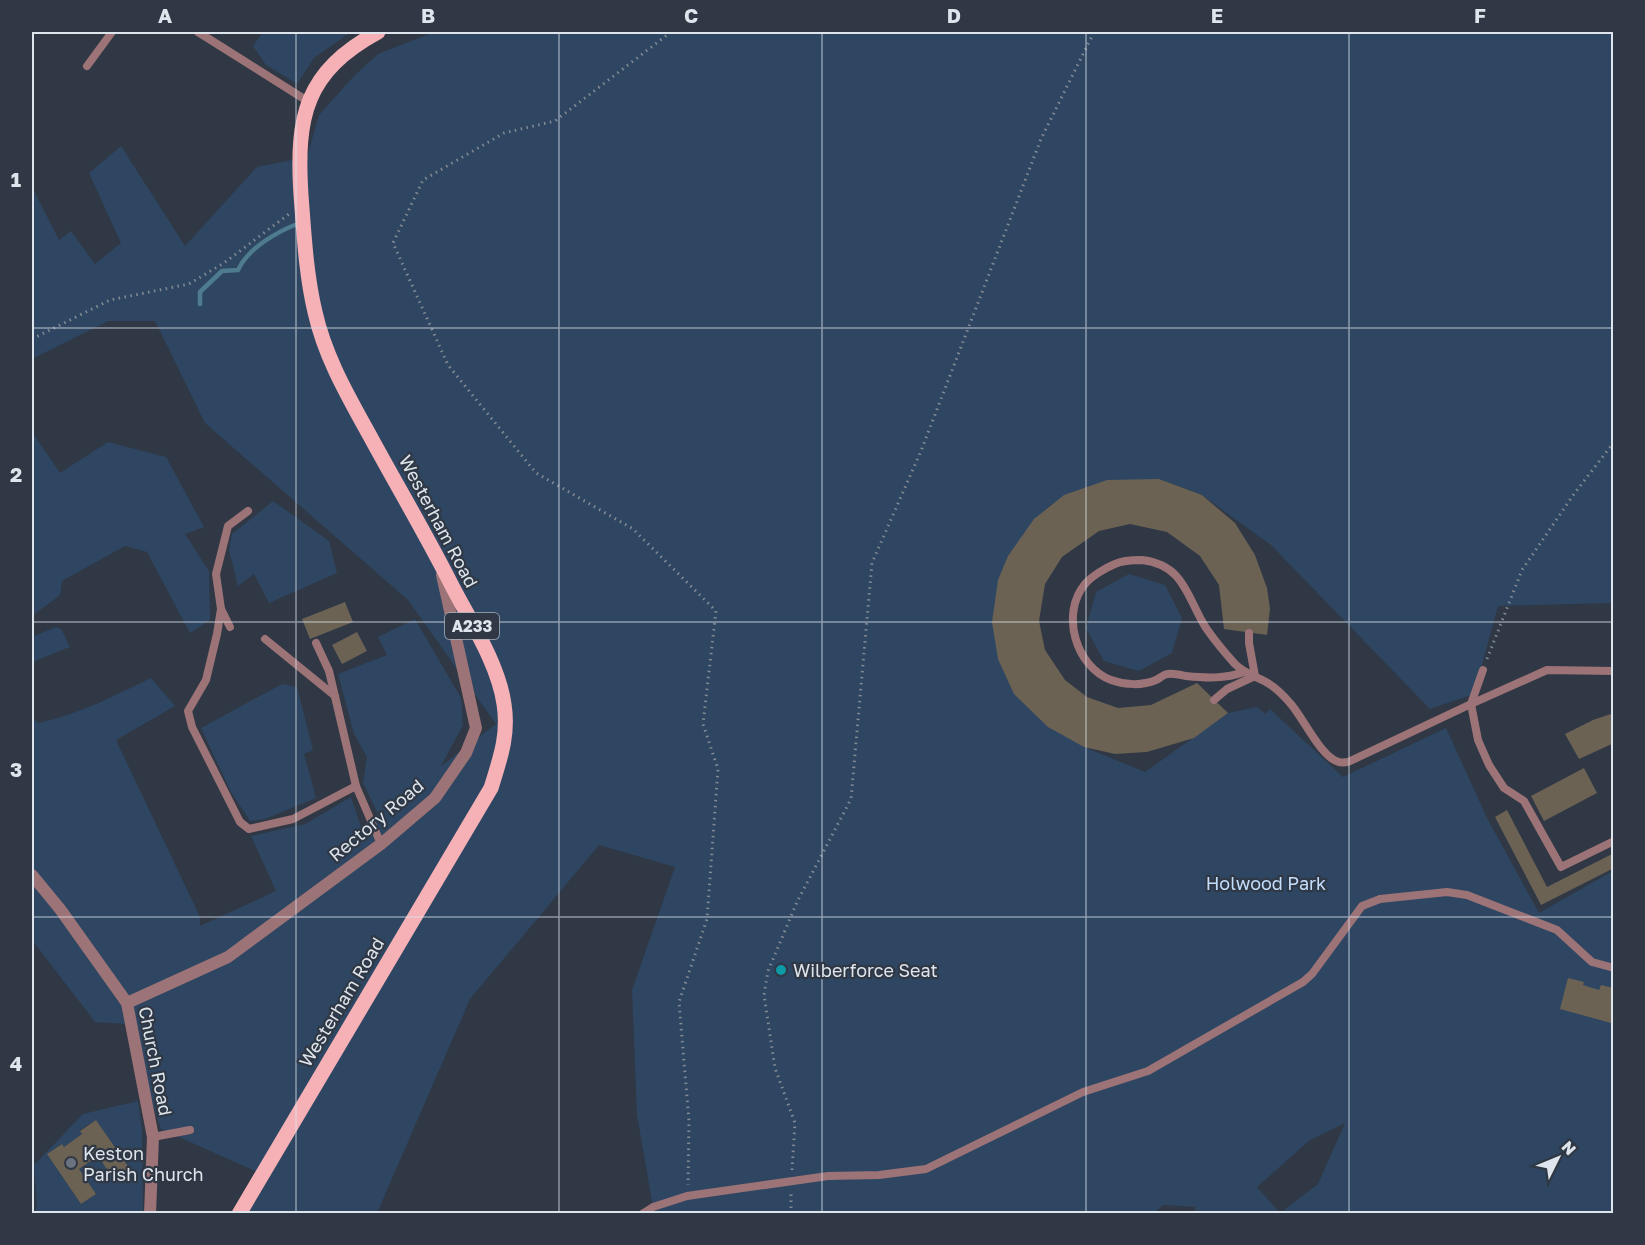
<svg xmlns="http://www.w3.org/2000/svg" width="1645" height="1245" font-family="'Golos Text',sans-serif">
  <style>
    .green { fill: #2e4662; fill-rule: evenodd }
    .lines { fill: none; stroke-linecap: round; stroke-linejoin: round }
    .stream { stroke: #4e7b8d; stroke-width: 4.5 }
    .building { fill: #6b6254 }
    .path { stroke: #828a94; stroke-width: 3; stroke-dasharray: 1.5 4.5; stroke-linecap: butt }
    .service { stroke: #9c7376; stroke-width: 8 }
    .tertiary { stroke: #9c7376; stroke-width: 12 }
    .primary { stroke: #f5b1b6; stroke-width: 15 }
    .grid { fill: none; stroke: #dee5ec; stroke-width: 1.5; stroke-opacity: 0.55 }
    .culture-dot { fill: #0f9aa8; stroke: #2f3844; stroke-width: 2 }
    .worship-dot { fill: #6b7280; stroke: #2f3844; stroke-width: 2 }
    .labels { text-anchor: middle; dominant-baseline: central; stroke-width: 4.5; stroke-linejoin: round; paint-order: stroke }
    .shield { fill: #2f3844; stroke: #aab1ba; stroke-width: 1.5 }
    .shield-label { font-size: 16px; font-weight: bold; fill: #dee5ec }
    .street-label { font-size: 18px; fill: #dee5ec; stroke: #2f3844 }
    .park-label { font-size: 18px; fill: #c3defd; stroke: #2f3844 }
    .poi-label { font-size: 18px; fill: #dee5ec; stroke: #2f3844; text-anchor: start }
    .neatline { fill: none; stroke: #dee5ec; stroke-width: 2 }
    .grid-label { font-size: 20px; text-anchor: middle; font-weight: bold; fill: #dee5ec }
  </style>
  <rect width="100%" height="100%" fill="#2f3844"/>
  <g class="green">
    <polygon points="263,32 351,32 314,58 297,84 266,65 253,46"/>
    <path d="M434,32h1179v571l-115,3 -24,88 -44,15 -159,-164 -69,-50 -43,-16 -109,26 -42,51 -16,66 23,72 69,53 61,25 83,-59 29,-6 8,7 5,-5 73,68 103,-49 41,90 52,95 74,-42v342l-419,1 2,-7 -33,-2 -10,9 -497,-1 -3,-6 -16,-92 -5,-125 43,-123 -76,-22 -129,154 -93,214h-142l22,-41 -96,-43 -35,-105 -31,-2 -63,-82v-222l7,5c40,-9 75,-27 112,-45l24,28 -59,34 84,177v9l76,-35 -25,-55 54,-12 46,-27 10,30 17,-13 -15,-31 4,-26 -13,-23 -16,-60 49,-19 -9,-18 37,-18 46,79 2,27 -22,41 55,-42 -88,-124 -203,-177 -50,-102h-47l-76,38v-172l27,53 12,-9 24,33 26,-21 -32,-70 32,-27 64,100 72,-79 50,-10 12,-42 35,-39 24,-22zM1345,1123l-27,61 -38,29 -23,-26 53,-47z"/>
    <polygon points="32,432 60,473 108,442 166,457 204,527 185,534 209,571 210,620 190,633 147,552 125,546 62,581 60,595 32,616"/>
    <polygon points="273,501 329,541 337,573 269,603 254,574 238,586 229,550 232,534"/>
    <polygon points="1129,574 1165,585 1182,618 1172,653 1139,671 1104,661 1086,628 1096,592"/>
    <polygon points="56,627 61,629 70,647 37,660 32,664 32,637"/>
    <polygon points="282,684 297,687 313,750 304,754 316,798 265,819 250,821 231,792 201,728"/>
    <path d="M138,1101l4,29 1,83h-108l2,-9 -3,-39 49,-51zM96,1120l36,52 -16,11 -18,-27 -19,13 17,25 -15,10 -34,-50 15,-10 2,3 18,-13 -2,-4z"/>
  </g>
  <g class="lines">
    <path class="stream" d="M200,304v-12l22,-21 16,-1c10,-22 40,-39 62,-47"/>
  </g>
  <g class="building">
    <polygon points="1159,479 1202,495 1235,523 1255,555 1267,588 1270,609 1267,635 1224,629 1219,585 1200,556 1167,532 1130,524 1099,531 1062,557 1045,584 1039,621 1045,650 1065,680 1087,697 1118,708 1151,705 1197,683 1228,713 1194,738 1147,752 1115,754 1084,747 1048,727 1014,694 998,659 992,622 998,580 1008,556 1034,519 1064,495 1107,480"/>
    <polygon points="345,602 353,622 310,639 302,619"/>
    <polygon points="357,632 367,651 342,664 332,645"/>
    <polygon points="1614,713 1614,743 1579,759 1565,734 1593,720"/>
    <polygon points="1584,768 1597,793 1544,821 1531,796"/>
    <polygon points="1507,810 1547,887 1614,853 1614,868 1541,905 1495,817"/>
    <polygon points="1568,978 1584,982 1583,985 1599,990 1601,985 1614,988 1614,1028 1611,1023 1560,1009"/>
    <polygon points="96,1120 132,1172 116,1183 98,1156 79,1169 96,1194 81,1204 47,1154 62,1144 64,1147 82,1134 80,1131"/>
  </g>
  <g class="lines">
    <g class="path">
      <polyline points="671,32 555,121 504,133 423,180 393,243 448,365 536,473 633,529 716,611 703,724 718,769 707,919 679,1002 689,1121 688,1185"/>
      <polyline points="32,339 110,300 189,284 224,263 289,214"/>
      <polyline points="1487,659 1522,570 1574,494 1614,442"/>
      <polyline points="792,1170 795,1123 775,1068 764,995 768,971 797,902 851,799 872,563 921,451 1041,139 1094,32"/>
      <polyline points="791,1214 791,1191"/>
    </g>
    <g class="service">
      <polyline points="198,32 309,102"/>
      <polyline points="87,66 112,32"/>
      <polyline points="221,609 217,634 206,680 188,711 192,727 240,822 249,829 293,819 356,786"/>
      <polyline points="230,627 221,609 216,574 228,526 248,511"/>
      <polyline points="265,639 335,696"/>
      <polyline points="316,643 329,671 356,786 381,844"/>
      <polyline points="1483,670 1471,704 1478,740 1489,765 1504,788 1524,801 1561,867 1614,841"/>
      <path d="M1244,672c-19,7 -38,6 -58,4 -5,-1 -13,-3 -18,-2 -4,0 -8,4 -12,6 -14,6 -31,5 -45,0 -35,-13 -51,-66 -26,-96 7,-8 20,-16 30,-20 8,-4 18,-4 27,-4 43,5 45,38 64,68 9,13 19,25 29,36 9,9 20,12 31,18 9,5 18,14 24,21 13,14 31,55 49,59 3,1 6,0 9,0l123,-58 76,-34 67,1"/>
      <polyline points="1214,700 1227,689 1255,676 1249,643 1249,633"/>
      <polyline points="153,1137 190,1130"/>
      <polyline points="642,1214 653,1207 687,1196 828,1176 879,1175 926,1169 1083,1092 1148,1071 1303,982 1312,974 1362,906 1380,899 1447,892 1467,895 1557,930 1592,962 1614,968"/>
    </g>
    <g class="tertiary">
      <polyline points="32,875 60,909 127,1003 153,1137 150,1214"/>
      <polyline points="127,1003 228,957 381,844 435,798 466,753 476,728 442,575"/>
    </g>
    <path class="primary" d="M239,1214l252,-426c9,-29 18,-53 13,-84 -6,-42 -36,-86 -55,-124 -25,-49 -53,-96 -79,-144 -22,-40 -45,-79 -55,-124 -9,-38 -11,-78 -14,-117 -5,-79 4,-123 77,-163"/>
  </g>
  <path class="grid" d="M296,32v1182M559,32v1182M822,32v1182M1086,32v1182M1349,32v1182M32,328h1582M32,622h1582M32,917h1582"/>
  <circle class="culture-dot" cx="781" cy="970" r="6"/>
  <circle class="worship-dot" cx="71" cy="1163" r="6"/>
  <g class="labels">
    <rect class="shield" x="445" y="613" width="54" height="26" rx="4.5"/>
    <g class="shield-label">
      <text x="472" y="626">A233</text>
    </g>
    <g class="street-label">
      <text transform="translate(439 521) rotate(62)">Westerham Road</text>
      <text transform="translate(376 820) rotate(-40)">Rectory Road</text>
      <text transform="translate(341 1002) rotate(-59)">Westerham Road</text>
      <text transform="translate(156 1061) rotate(79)">Church Road</text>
    </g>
    <g class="park-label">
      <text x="1266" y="883">Holwood Park</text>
    </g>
    <g class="poi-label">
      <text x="793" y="970">Wilberforce Seat</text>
      <text x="83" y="1153">Keston<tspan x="83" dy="21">Parish Church</tspan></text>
    </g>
  </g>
  <rect width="1645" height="1245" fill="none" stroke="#2f3844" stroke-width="66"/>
  <g transform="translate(1558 1158) rotate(47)" stroke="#2f3844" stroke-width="4.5" paint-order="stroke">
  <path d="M0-4.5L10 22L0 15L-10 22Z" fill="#dee5ec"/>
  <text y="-9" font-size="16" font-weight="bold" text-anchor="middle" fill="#dee5ec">N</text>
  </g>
  <rect x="33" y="33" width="1579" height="1179" class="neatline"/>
  <g class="grid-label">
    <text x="165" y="23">A</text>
    <text x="428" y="23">B</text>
    <text x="691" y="23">C</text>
    <text x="954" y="23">D</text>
    <text x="1217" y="23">E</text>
    <text x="1480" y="23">F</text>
    <text x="16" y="187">1</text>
    <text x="16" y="482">2</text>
    <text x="16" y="777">3</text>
    <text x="16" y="1071">4</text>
  </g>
</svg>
